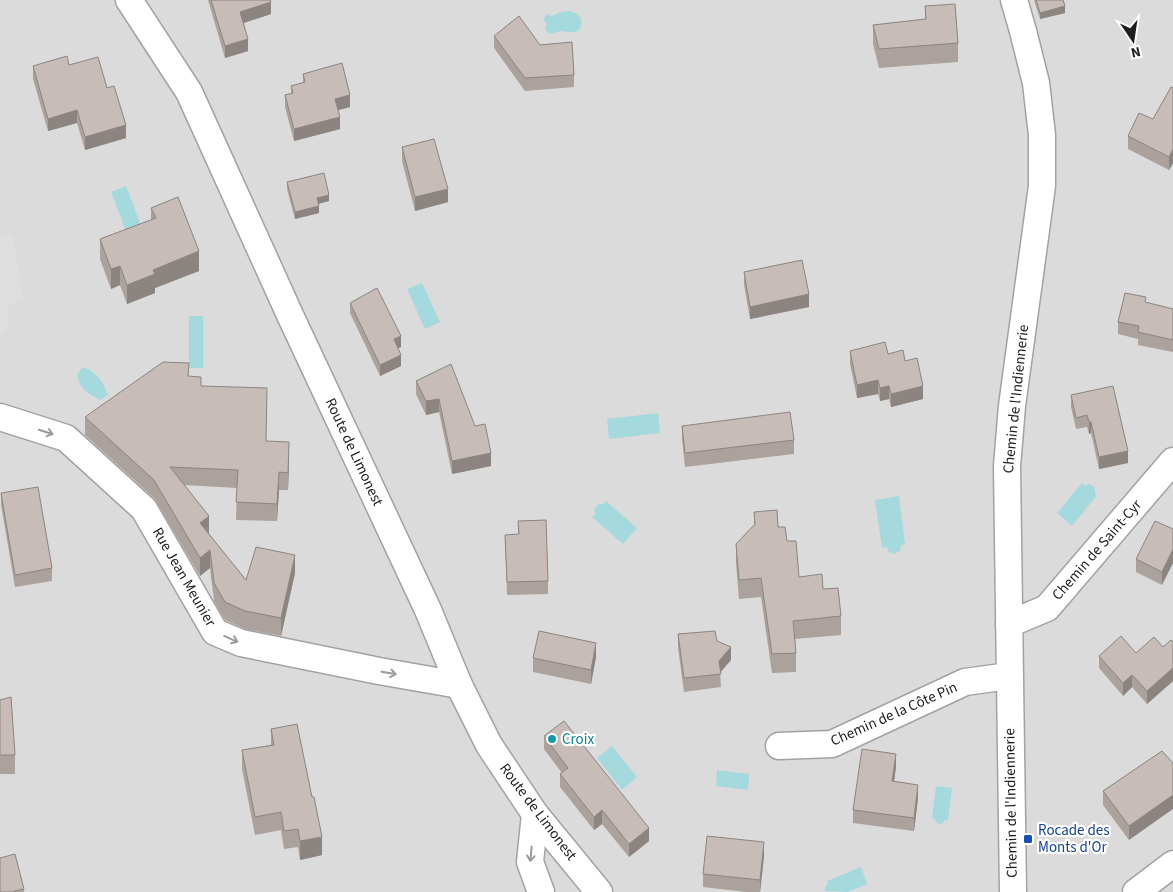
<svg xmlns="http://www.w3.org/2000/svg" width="1173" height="892" font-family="'Source Sans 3',sans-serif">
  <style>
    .residential { fill: #dcdbdb }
    .parking { fill: #dedede }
    .water { fill: #a4d9dd }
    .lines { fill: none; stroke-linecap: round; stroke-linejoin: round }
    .minor-casing { stroke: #a2a2a2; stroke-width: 29 }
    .minor { stroke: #fff; stroke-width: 26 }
    .wall { fill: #aba29d }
    .shaded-wall { fill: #8b8480 }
    .building { fill: #c7bcb7; stroke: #8b8480 }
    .oneway { stroke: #9a9a9a }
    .culture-dot { fill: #0f9aa8; stroke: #fff; stroke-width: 2 }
    .transit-dot { fill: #1a4fb4; stroke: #fff; stroke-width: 2 }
    .labels { text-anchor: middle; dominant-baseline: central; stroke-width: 4.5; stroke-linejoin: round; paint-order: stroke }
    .street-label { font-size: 15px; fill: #1e1e1e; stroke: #fff }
    .culture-label { font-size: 15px; fill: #0d838f; stroke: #fff; text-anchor: start }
    .transit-label { font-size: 15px; fill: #164399; stroke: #fff; text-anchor: start }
  </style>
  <rect width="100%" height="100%" fill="#efeae4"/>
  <rect class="residential" x="0" y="0" width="1173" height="892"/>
  <polygon class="parking" points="13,234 23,296 7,307 8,330 0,336 0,238"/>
  <g class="water">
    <path d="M571,11c1,1 6,3 7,4 6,5 4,15 -3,17 -5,1 -9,-1 -13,-1 -8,0 -11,8 -17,-3l2,-4 -4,-5 5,-5 4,2 9,-4z"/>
    <polygon points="126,186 143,231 128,236 111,192"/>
    <polygon points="422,283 440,322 425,329 407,289"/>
    <rect x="189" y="316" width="14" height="52"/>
    <path d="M83,367c15,6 19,13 25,28l-8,5c-13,-7 -20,-11 -23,-25z"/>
    <polygon points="658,413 660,433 609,439 607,419"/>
    <polygon points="1082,483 1085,485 1090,484 1095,488 1095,493 1097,495 1072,526 1057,513"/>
    <polygon points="899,496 905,544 901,545 900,551 894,554 889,552 887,547 882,548 875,500"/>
    <polygon points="606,501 637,528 623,544 592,517 596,513 594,511 596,506 599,504 603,504"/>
    <polygon points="612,746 637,777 622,790 597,758"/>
    <polygon points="717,770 749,774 748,790 716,786"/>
    <polygon points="936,786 952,788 948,820 945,820 943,823 940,824 936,822 935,819 932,818"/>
    <polygon points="861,867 867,884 848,892 825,891 825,887 828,884 827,881"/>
  </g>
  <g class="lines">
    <defs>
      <g id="minor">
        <polyline points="129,0 189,92 290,315 428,610 459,685 489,745 535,814 599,892"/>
        <polyline points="0,417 66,438 144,509 215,632 241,643 379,671 459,685"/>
        <polyline points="1009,624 1047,608 1173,461"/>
        <polyline points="779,746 832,744 965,682 1009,676"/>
        <polyline points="535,814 530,862 541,892"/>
        <polyline points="1013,892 1007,466 1012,406 1042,186 1042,135 1036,83 1023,31 1014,0"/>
        <polyline points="1136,892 1173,864"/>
      </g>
    </defs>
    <use href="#minor" class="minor-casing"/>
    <use href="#minor" class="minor"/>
  </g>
  <g class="wall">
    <polygon points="208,0 270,0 271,14 244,23 248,51 225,58"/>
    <polygon points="1034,0 1063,0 1065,13 1040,19"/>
    <polygon points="925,6 958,43 958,62 879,68 873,44 873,25 925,19"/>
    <polygon points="494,36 540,45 574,75 574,87 525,91 494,48"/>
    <polygon points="69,65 107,88 126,138 85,150 77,123 48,131 33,79 33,66"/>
    <polygon points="303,74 350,107 338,110 340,129 294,141 285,107 285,95 291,93 291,86 303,83"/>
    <polygon points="1173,88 1173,163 1169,170 1128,149 1128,136 1153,119"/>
    <polygon points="402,147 448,202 415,211 402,161"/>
    <polygon points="287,182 329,201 318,204 319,213 295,219 287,189"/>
    <polygon points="151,208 199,271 155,288 155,293 127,304 120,285 111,289 100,259 100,239 151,220"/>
    <polygon points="744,272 809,307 750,319 744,285"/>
    <polygon points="1146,302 1173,309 1173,352 1138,345 1138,339 1118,334 1118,322"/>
    <polygon points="350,303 401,347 398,348 401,366 380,376 350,313"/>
    <polygon points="850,351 888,354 905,361 923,399 891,407 889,399 880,401 878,394 857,398 850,364"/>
    <polygon points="189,376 201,386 267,405 266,441 289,460 288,490 279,490 277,521 236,520 237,488 184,485 209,534 246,580 295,573 281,636 245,629 225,620 214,601 210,568 200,576 154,498 85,435 85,417"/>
    <polygon points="416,381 475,426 491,466 452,474 439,412 426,415 416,394"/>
    <polygon points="1071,395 1128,463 1099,469 1091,433 1089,434 1087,427 1076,429 1071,407"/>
    <polygon points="682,426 794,440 794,454 685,467 682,439"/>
    <polygon points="1,493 52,568 52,581 15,587 1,505"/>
    <polygon points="754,512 778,527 787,541 799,577 823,589 841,616 841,635 795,639 796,653 796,672 772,673 761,597 739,599 736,563 736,544 754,526"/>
    <polygon points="518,521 548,581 548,594 507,595 505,535 518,534"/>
    <polygon points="1173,529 1162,585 1136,572 1136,559"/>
    <polygon points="678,634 717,641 731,660 720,672 721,687 684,692 678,648"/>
    <polygon points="1173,642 1173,681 1147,704 1132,687 1123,696 1099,668 1099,656 1136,653 1163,647"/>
    <polygon points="596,657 591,684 533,672 533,658"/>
    <polygon points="0,700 15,755 15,774 0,774"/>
    <polygon points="271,729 322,855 300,860 298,847 284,849 281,830 255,835 242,769 242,750 271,745"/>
    <polygon points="544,736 649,841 629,857 602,824 594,830 560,787 560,774 562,773 544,749"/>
    <polygon points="1162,751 1129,840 1103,805 1103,791"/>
    <polygon points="896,767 894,782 918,798 914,831 853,823 853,810"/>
    <polygon points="764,856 760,892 746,892 703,887 703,874"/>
    <polygon points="24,889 24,892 0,892"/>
  </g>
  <g class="shaded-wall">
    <polygon points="271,2 271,14 240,24 240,12"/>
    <polygon points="1065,6 1065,13 1040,19 1040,13"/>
    <polygon points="248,39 248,51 225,58 225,46"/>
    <polygon points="350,95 350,107 335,111 335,99"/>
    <polygon points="77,110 77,123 48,131 48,119"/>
    <polygon points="340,117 340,129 294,141 294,129"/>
    <polygon points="126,125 126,138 85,150 85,137"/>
    <polygon points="1173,149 1173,163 1169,170 1169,157"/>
    <polygon points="448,189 448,202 415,211 415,197"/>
    <polygon points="329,195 329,201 317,204 317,198"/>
    <polygon points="319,206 319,213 295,219 295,212"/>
    <polygon points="199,251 199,271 155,288 155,293 127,304 127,285 153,270"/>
    <polygon points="120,266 120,285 111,289 111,269"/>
    <polygon points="809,294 809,307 750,319 750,307"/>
    <polygon points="401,336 401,347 394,350 394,339"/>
    <polygon points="401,355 401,366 380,376 380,365"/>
    <polygon points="878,380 878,394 857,398 857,385"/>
    <polygon points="889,386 889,399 880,401 880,388"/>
    <polygon points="923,386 923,399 891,407 891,394"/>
    <polygon points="439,399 439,412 426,415 426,401"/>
    <polygon points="1089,422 1091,422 1091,433 1089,434"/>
    <polygon points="289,442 289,460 288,490 288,473"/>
    <polygon points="1128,451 1128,463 1099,469 1099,457"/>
    <polygon points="491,453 491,466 452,474 452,461"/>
    <polygon points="279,472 279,490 277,521 277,504"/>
    <polygon points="209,516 209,534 200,523"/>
    <polygon points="1173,549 1173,563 1162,585 1162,572"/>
    <polygon points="210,550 210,568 200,576 200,558"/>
    <polygon points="295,555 295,573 281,636 281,618"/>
    <polygon points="596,643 596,657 591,684 591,670"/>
    <polygon points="731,647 731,660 719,674 719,661"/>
    <polygon points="1173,668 1173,681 1147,704 1147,691"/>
    <polygon points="1132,675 1132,687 1123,696 1123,683"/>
    <polygon points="896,754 896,767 892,795 892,781"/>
    <polygon points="918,785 918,798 914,831 914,818"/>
    <polygon points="1173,795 1173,809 1129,840 1129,826"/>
    <polygon points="602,810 602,824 594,830 594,817"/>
    <polygon points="649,828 649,841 629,857 629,844"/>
    <polygon points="322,837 322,855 300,860 300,841"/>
    <polygon points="764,842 764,856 760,892 760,880"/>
  </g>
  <g class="building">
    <polygon points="211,0 270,0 271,2 240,12 248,39 225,46"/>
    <polygon points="1036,0 1063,0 1065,6 1040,13"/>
    <polygon points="955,4 958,43 879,49 873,25 926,19 925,6"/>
    <polygon points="519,16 540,45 572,42 574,75 525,78 494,36"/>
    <polygon points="67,56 69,65 98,57 107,88 114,86 126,125 85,137 77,110 48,119 33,66"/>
    <polygon points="342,63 350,95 335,99 340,117 294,129 285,95 293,93 291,86 305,82 303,74"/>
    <polygon points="1171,87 1173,88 1173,149 1169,157 1128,136 1139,113 1153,119"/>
    <polygon points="434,139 448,189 415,197 402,147"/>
    <polygon points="324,173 329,195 317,198 319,206 295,212 287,182"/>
    <polygon points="178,197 199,251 153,270 155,274 127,285 120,266 111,269 100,239 156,218 151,208"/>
    <polygon points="802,260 809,294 750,307 744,272"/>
    <polygon points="377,288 401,336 394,339 401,355 380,365 350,303"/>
    <polygon points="1125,293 1146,297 1145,302 1173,309 1173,340 1138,332 1139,326 1118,322"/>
    <polygon points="885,342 888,354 903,350 905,361 917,358 923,386 891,394 889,386 880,388 878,380 857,385 850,351"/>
    <polygon points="163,362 189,363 188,376 201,377 201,386 267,388 266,441 289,442 288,473 279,472 277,504 236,502 238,470 170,467 209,516 200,523 246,580 256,547 295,555 281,618 245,611 225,602 214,583 210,550 200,558 154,480 85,417"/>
    <polygon points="451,364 475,426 485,424 491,453 452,461 439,399 426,401 416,381"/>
    <polygon points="1113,386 1128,451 1099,457 1091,422 1089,422 1087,415 1076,418 1071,395"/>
    <polygon points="790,412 794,440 685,453 682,426"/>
    <polygon points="38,487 52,568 15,575 1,493"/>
    <polygon points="777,510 778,527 785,527 787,541 796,541 799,577 822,574 823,589 838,588 841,616 793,621 796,653 772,654 761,578 739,580 736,544 755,524 754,512"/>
    <polygon points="546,520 548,581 507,582 505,535 519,534 518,521"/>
    <polygon points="1155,521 1173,529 1173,549 1162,572 1136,559"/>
    <polygon points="539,631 596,643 591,670 533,658"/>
    <polygon points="715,631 717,641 731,647 719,661 721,674 684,678 678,634"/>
    <polygon points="1121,636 1136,653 1154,637 1163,647 1171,640 1173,642 1173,668 1147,691 1132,675 1123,683 1099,656"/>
    <polygon points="11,697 15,755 0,755 0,700"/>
    <polygon points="564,721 649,828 629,844 602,810 594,817 560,774 568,768 544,736"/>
    <polygon points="297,724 312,797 314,797 322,837 300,841 298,829 284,831 281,812 255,817 242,750 274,745 271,729"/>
    <polygon points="862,749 896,754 892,781 918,785 914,818 853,810"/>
    <polygon points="1162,751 1173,763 1173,795 1129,826 1103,791"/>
    <polygon points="707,836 764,842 760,880 703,874"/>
    <polygon points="15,854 24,889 14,891 14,892 0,892 0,858"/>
  </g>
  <defs><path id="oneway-shaft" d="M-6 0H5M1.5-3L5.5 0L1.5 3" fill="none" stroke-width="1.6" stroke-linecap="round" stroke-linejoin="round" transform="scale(1.25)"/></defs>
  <g class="oneway">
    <use href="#oneway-shaft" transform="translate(46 432) rotate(18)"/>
    <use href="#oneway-shaft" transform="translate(231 639) rotate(24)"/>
    <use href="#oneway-shaft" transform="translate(389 673) rotate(10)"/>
    <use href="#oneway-shaft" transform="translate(531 854) rotate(95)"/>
  </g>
  <circle class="culture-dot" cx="552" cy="739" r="5"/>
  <rect class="transit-dot" x="1023" y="834" width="10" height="10" rx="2.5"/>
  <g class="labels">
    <g class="street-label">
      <text transform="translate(1016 399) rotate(-84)">Chemin de l'Indiennerie</text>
      <text transform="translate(354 452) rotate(65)">Route de Limonest</text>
      <text transform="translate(1097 550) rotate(-49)">Chemin de Saint-Cyr</text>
      <text transform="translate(184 577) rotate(60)">Rue Jean Meunier</text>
      <text transform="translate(894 714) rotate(-24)">Chemin de la Côte Pin</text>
      <text transform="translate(1011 803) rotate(-91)">Chemin de l'Indiennerie</text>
      <text transform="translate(538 812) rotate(53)">Route de Limonest</text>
    </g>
    <g class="culture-label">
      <text x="562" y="739">Croix</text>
    </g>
    <g class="transit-label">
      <text x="1038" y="830">Rocade des<tspan x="1038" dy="17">Monts d'Or</tspan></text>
    </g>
  </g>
  <g transform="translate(1133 40) rotate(167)" stroke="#ffffff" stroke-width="4" paint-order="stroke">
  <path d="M0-4L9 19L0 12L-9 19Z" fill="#1e1e1e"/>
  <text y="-8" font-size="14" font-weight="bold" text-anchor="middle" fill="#1e1e1e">N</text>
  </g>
</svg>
